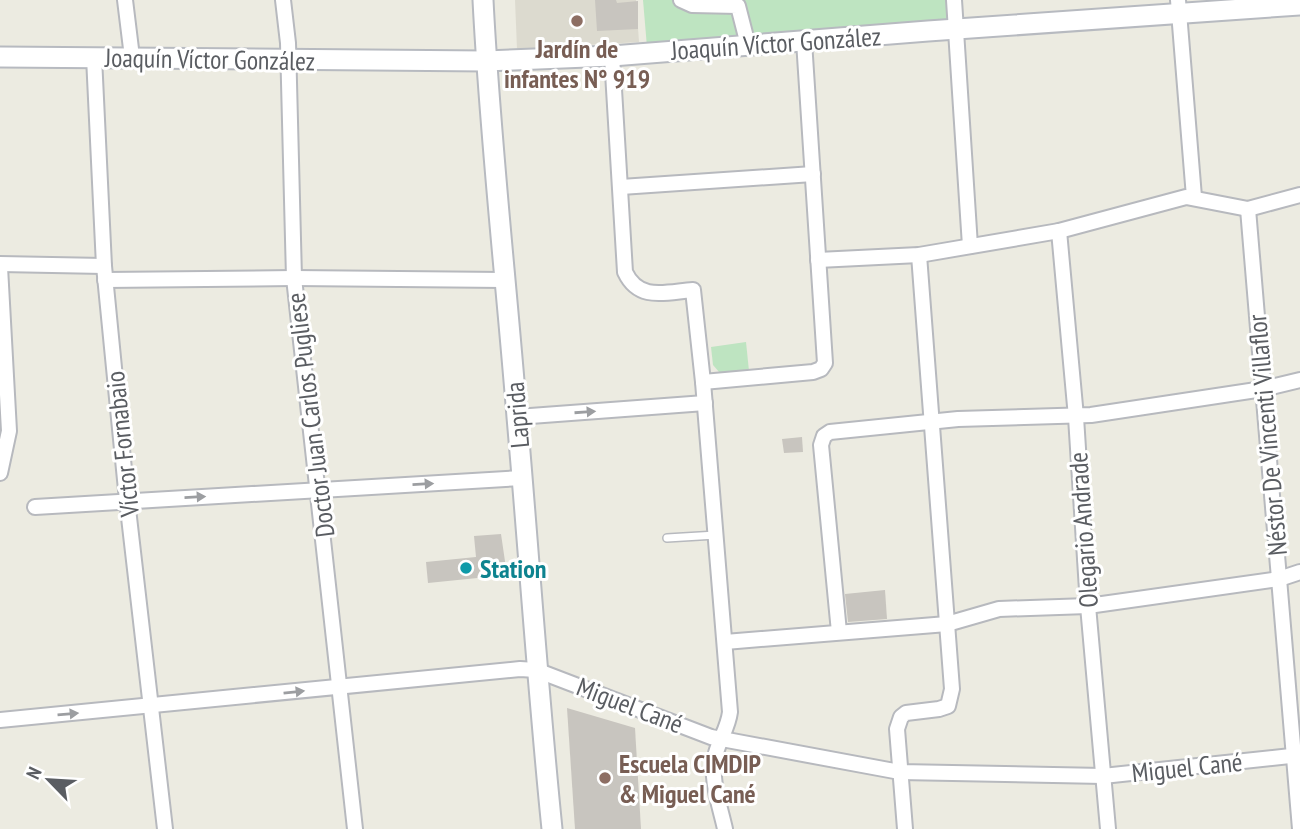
<svg xmlns="http://www.w3.org/2000/svg" width="1300" height="829" font-family="'PT Sans Narrow',sans-serif">
  <style>
    .education { fill: #dcdacf }
    .green { fill: #bee4c1 }
    .building { fill: #c8c5bf }
    .lines { fill: none; stroke-linecap: round; stroke-linejoin: round }
    .lane-casing { stroke: #b7b9be; stroke-width: 10 }
    .street-casing { stroke: #b7b9be; stroke-width: 18 }
    .secondary-casing { stroke: #b7bac0; stroke-width: 23 }
    .lane { stroke: #fff; stroke-width: 7 }
    .street { stroke: #fff; stroke-width: 14 }
    .secondary { stroke: #fff; stroke-width: 19 }
    .oneway { fill: #9c9ea1 }
    .education-dot { fill: #8d6e63; stroke: #fff; stroke-width: 2.5 }
    .culture-dot { fill: #0f9aa8; stroke: #fff; stroke-width: 2.5 }
    .labels { text-anchor: middle; dominant-baseline: central; stroke-width: 6; stroke-linejoin: round; paint-order: stroke }
    .street-label { font-size: 26px; fill: #5a5d62; stroke: #fff }
    .education-label { font-size: 26px; font-weight: bold; fill: #785e54; stroke: #fff }
    .culture-label { font-size: 26px; font-weight: bold; fill: #0d838f; stroke: #fff; text-anchor: start }
  </style>
  <rect width="100%" height="100%" fill="#ecebe1"/>
  <polygon class="education" points="515,0 636,0 639,42 517,49"/>
  <g class="green">
    <polygon points="643,0 947,0 949,25 647,47"/>
    <polygon points="746,342 749,371 720,373 713,365 711,347"/>
  </g>
  <g class="building">
    <polygon points="595,0 616,0 617,3 638,1 638,29 597,31"/>
    <polygon points="802,437 803,452 784,453 782,439"/>
    <polygon points="501,534 507,575 428,583 426,562 476,557 474,536"/>
    <polygon points="885,590 887,619 848,622 845,594"/>
    <polygon points="567,708 635,728 641,829 575,829"/>
  </g>
  <g class="lines">
    <defs>
      <polyline id="lane" points="667,538 716,535"/>
      <g id="street">
        <polyline points="125,0 132,57"/>
        <polyline points="283,0 288,43 294,278 355,829"/>
        <polyline points="681,0 692,5 738,6 748,45"/>
        <polyline points="954,0 970,246"/>
        <polyline points="1178,0 1194,197"/>
        <path d="M612,56l13,216c14,30 41,20 68,18l10,92 27,330c-2,16 -10,26 -14,41 -7,24 4,53 9,76"/>
        <polyline points="94,57 104,266 127,500 165,829"/>
        <polyline points="621,187 813,174"/>
        <polyline points="1248,209 1300,829"/>
        <polyline points="1059,231 1076,417 1088,606 1108,829"/>
        <polyline points="818,260 919,255 1059,231 1186,197 1248,209 1300,195"/>
        <polyline points="0,264 104,266"/>
        <polyline points="0,267 9,431 0,473"/>
        <polyline points="105,280 294,278 504,280"/>
        <polyline points="703,382 813,372 821,369 825,363 804,41"/>
        <polyline points="517,417 705,403"/>
        <polyline points="35,507 522,478"/>
        <polyline points="839,632 821,445 824,436 830,432 958,419 1091,415 1263,389 1300,380"/>
        <polyline points="725,642 947,624 999,609 1088,606 1279,579 1300,572"/>
        <polyline points="0,720 520,669 536,670 711,737 900,772 1103,776 1300,755"/>
        <polyline points="905,829 897,729 901,717 906,713 939,709 948,706 952,689 919,255"/>
      </g>
      <g id="secondary">
        <path d="M483,0c7,139 23,278 34,417 12,138 21,275 35,412"/>
        <polyline points="0,57 486,61 612,56 928,31 1300,5"/>
      </g>
    </defs>
    <use href="#lane" class="lane-casing"/>
    <use href="#street" class="street-casing"/>
    <use href="#secondary" class="secondary-casing"/>
    <use href="#lane" class="lane"/>
    <use href="#street" class="street"/>
    <use href="#secondary" class="secondary"/>
  </g>
  <defs><path id="oneway-solid" d="M-6-.8H1V-3.2L6.5 0L1 3.2V.8H-6Z" transform="scale(1.75)"/></defs>
  <g class="oneway">
    <use href="#oneway-solid" transform="translate(585 412) rotate(-4)"/>
    <use href="#oneway-solid" transform="translate(423 484) rotate(-3)"/>
    <use href="#oneway-solid" transform="translate(195 497) rotate(-3)"/>
    <use href="#oneway-solid" transform="translate(294 692) rotate(-6)"/>
    <use href="#oneway-solid" transform="translate(68 714) rotate(-5)"/>
  </g>
  <g class="education-dot">
    <circle cx="577" cy="21" r="7"/>
    <circle cx="605" cy="778" r="7"/>
  </g>
  <circle class="culture-dot" cx="466" cy="568" r="7"/>
  <g class="labels">
    <g class="street-label">
      <text transform="translate(776 43) rotate(-4)">Joaquín Víctor González</text>
      <text transform="translate(210 59) rotate(1)">Joaquín Víctor González</text>
      <text transform="translate(310 415) rotate(-97)">Doctor Juan Carlos Pugliese</text>
      <text transform="translate(517 415) rotate(-95)">Laprida</text>
      <text transform="translate(1267 435) rotate(-95)">Néstor De Vincenti Villaflor</text>
      <text transform="translate(122 444) rotate(-96)">Víctor Fornabaio</text>
      <text transform="translate(1083 530) rotate(-94)">Olegario Andrade</text>
      <text transform="translate(630 705) rotate(21)">Miguel Cané</text>
      <text transform="translate(1187 767) rotate(-6)">Miguel Cané</text>
    </g>
    <g class="education-label">
      <text x="577" y="48">Jardín de<tspan x="577" dy="30">infantes N° 919</tspan></text>
      <text x="619" y="763" text-anchor="start">Escuela CIMDIP<tspan x="619" dy="30">&amp; Miguel Cané</tspan></text>
    </g>
    <g class="culture-label">
      <text x="480" y="568">Station</text>
    </g>
  </g>
  <g transform="translate(49 780) rotate(295)" stroke="#ffffff" stroke-width="5" paint-order="stroke">
  <path d="M0-5L12 26L0 18L-12 26Z" fill="#5a5d62"/>
  <text y="-10" font-size="19" font-weight="bold" text-anchor="middle" fill="#5a5d62">N</text>
  </g>
</svg>
